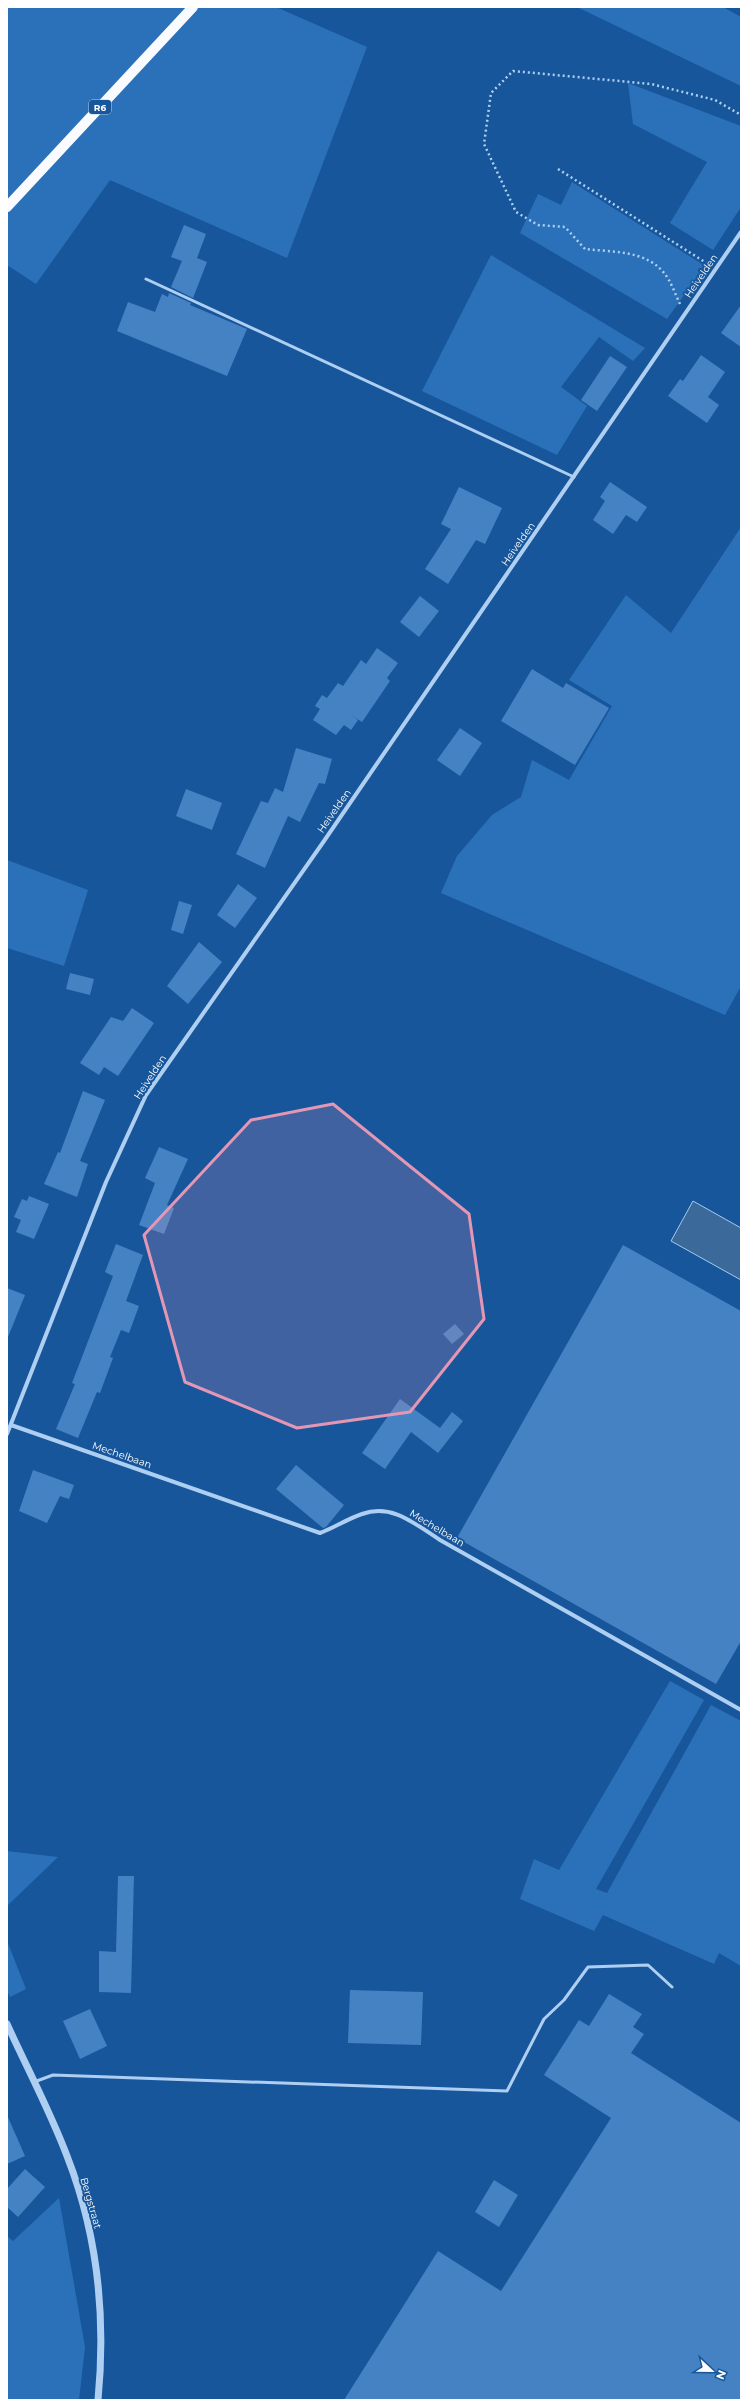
<svg xmlns="http://www.w3.org/2000/svg" width="748" height="2407" font-family="Montserrat,sans-serif">
  <style>
    .green { fill: #2b71b9 }
    .water { fill: #3b6999; stroke: #a0cbf4 }
    .building { fill: #4482c3 }
    .lines { fill: none; stroke-linecap: round; stroke-linejoin: round }
    .path { stroke: #aecff2; stroke-width: 2.5; stroke-dasharray: 2 3; stroke-linecap: butt }
    .service { stroke: #aecff2; stroke-width: 3 }
    .minor { stroke: #aecff2; stroke-width: 4 }
    .tertiary { stroke: #aecff2; stroke-width: 7 }
    .primary { stroke: #f9fbff; stroke-width: 10 }
    .marked { fill: #e497b5; fill-opacity: 0.2; stroke: #e497b5; stroke-width: 3; stroke-linejoin: round }
    .labels { text-anchor: middle; dominant-baseline: central; stroke-width: 4; stroke-linejoin: round; paint-order: stroke }
    .shield { fill: #18569b; stroke: #bacce1; stroke-width: 1 }
    .shield-label { font-size: 9px; font-weight: bold; fill: #fff }
    .street-label { font-size: 10px; fill: #fff; stroke: #18569b }
  </style>
  <rect width="100%" height="100%" fill="#18569b"/>
  <g class="green">
    <polygon points="7,7 276,7 367,47 287,258 110,180 36,284 7,265"/>
    <polygon points="577,7 723,7 741,17 741,86"/>
    <polygon points="628,83 741,126 741,207 713,250 670,223 707,162 633,124"/>
    <polygon points="572,182 705,266 667,319 520,233 538,194 561,205"/>
    <polygon points="491,255 645,348 633,361 599,337 561,387 587,406 557,455 422,391"/>
    <polygon points="741,527 741,986 725,1015 441,893 457,856 492,815 521,797 532,760 569,780 612,706 569,680 626,595 671,633"/>
    <polygon points="7,860 88,890 64,966 7,948"/>
    <polygon points="670,1681 704,1700 596,1889 607,1893 711,1705 741,1721 741,1966 719,1953 714,1964 603,1915 594,1931 520,1899 534,1859 559,1870"/>
    <polygon points="7,1851 58,1857 7,1906"/>
    <polygon points="7,1941 26,1989 10,1997 7,1991"/>
    <polygon points="59,2198 85,2347 79,2400 7,2400 7,2236 13,2241"/>
  </g>
  <polygon class="water" points="693,1201 741,1228 741,1280 671,1241"/>
  <g class="building">
    <polygon points="184,225 206,234 197,258 207,262 193,298 171,287 182,261 171,257"/>
    <polygon points="169,293 191,303 190,305 247,329 227,376 117,331 128,302 155,312 162,294 168,297"/>
    <polygon points="741,305 741,347 721,333"/>
    <polygon points="701,355 725,372 708,397 719,405 707,423 668,396 680,379 683,381"/>
    <polygon points="610,356 627,367 597,411 581,400"/>
    <polygon points="610,482 647,507 637,522 626,515 613,534 593,520 605,501 600,497"/>
    <polygon points="459,487 502,508 485,544 476,540 448,584 425,569 451,529 441,524"/>
    <polygon points="420,596 439,611 419,637 400,622"/>
    <polygon points="377,648 398,663 387,678 390,681 362,722 351,715 358,720 351,730 344,725 336,735 313,720 320,709 315,706 322,695 327,698 338,683 343,686 361,660 366,664"/>
    <polygon points="532,669 563,688 566,683 609,708 575,765 501,721"/>
    <polygon points="460,728 482,743 460,776 437,760"/>
    <polygon points="296,748 332,759 325,784 319,783 300,822 288,816 265,868 236,854 261,801 268,803 275,788 283,792"/>
    <polygon points="186,789 222,803 212,830 176,816"/>
    <polygon points="238,884 257,898 235,928 217,915"/>
    <polygon points="179,901 192,905 183,934 171,930"/>
    <polygon points="199,942 222,962 188,1004 167,986"/>
    <polygon points="70,973 94,979 90,995 66,989"/>
    <polygon points="132,1008 154,1023 118,1076 104,1067 99,1075 80,1063 111,1017 123,1021"/>
    <polygon points="83,1091 105,1100 80,1161 88,1164 77,1197 44,1184 58,1152 60,1153"/>
    <polygon points="159,1147 188,1159 167,1205 174,1208 164,1234 139,1225 155,1183 145,1178"/>
    <polygon points="29,1196 49,1204 34,1239 16,1232 21,1220 14,1217 22,1199 27,1201"/>
    <polygon points="116,1244 143,1255 126,1301 139,1306 129,1333 121,1330 110,1357 113,1358 100,1393 97,1392 78,1438 56,1429 75,1384 72,1383 113,1276 105,1272"/>
    <polygon points="623,1245 741,1311 741,1641 716,1684 457,1538"/>
    <polygon points="7,1288 25,1295 8,1337 7,1337"/>
    <polygon points="455,1324 464,1334 452,1344 443,1334"/>
    <polygon points="400,1399 440,1428 452,1412 463,1421 438,1453 411,1432 385,1469 362,1453"/>
    <polygon points="296,1465 344,1505 326,1527 323,1528 276,1489"/>
    <polygon points="33,1470 74,1485 69,1499 60,1496 47,1523 19,1511"/>
    <polygon points="118,1876 134,1876 131,1993 99,1992 99,1951 116,1952"/>
    <polygon points="350,1990 423,1992 421,2045 348,2043"/>
    <polygon points="609,1994 642,2014 633,2027 644,2034 631,2053 741,2123 741,2400 344,2400 438,2251 501,2291 611,2118 544,2075 579,2020 589,2026"/>
    <polygon points="90,2009 107,2046 80,2059 63,2021"/>
    <polygon points="7,2115 25,2156 7,2164"/>
    <polygon points="25,2169 45,2187 18,2217 7,2207 7,2189"/>
    <polygon points="494,2180 518,2195 499,2227 475,2212"/>
  </g>
  <g class="lines">
    <g class="path">
      <polyline points="558,169 708,264"/>
      <path d="M680,304c-5,-10 -9,-23 -16,-31 -18,-23 -53,-21 -79,-24l-20,-22 -27,-2 -22,-13 -32,-68 7,-51 22,-22 138,13 64,16 26,15"/>
    </g>
    <g class="service">
      <polyline points="146,279 574,477"/>
      <polyline points="34,2082 53,2075 507,2091 544,2019 564,2000 588,1967 648,1965 672,1987"/>
    </g>
    <g class="minor">
      <path d="M11,1425l309,108c14,-5 27,-14 42,-19 30,-11 53,10 78,26l301,170"/>
      <polyline points="7,1434 106,1182 146,1095 324,841 741,232"/>
    </g>
    <path class="tertiary" d="M7,2024c20,44 43,87 60,132 31,79 39,161 31,244"/>
    <polyline class="primary" points="7,207 193,7"/>
  </g>
  <path class="marked" d="M333,1104l136,110 15,105 -74,93 -113,16 -112,-46 -41,-147 107,-115z"/>
  <g class="labels">
    <rect class="shield" x="89" y="100" width="22" height="14" rx="3"/>
    <g class="shield-label">
      <text x="100" y="107">R6</text>
    </g>
    <g class="street-label">
      <text transform="translate(701 276) rotate(-56)">Heivelden</text>
      <text transform="translate(518 544) rotate(-55)">Heivelden</text>
      <text transform="translate(334 811) rotate(-55)">Heivelden</text>
      <text transform="translate(150 1077) rotate(-57)">Heivelden</text>
      <text transform="translate(122 1455) rotate(19)">Mechelbaan</text>
      <text transform="translate(437 1528) rotate(31)">Mechelbaan</text>
      <text transform="translate(91 2203) rotate(74)">Bergstraat</text>
    </g>
  </g>
  <rect width="748" height="2407" fill="none" stroke="#ffffff" stroke-width="16"/>
  <g transform="translate(712 2371) rotate(112)" stroke="#18569b" stroke-width="3" paint-order="stroke">
  <path d="M0-3L7 15L0 10L-7 15Z" fill="#ffffff"/>
  <text y="-6" font-size="11" font-weight="bold" text-anchor="middle" fill="#ffffff">N</text>
  </g>
</svg>
